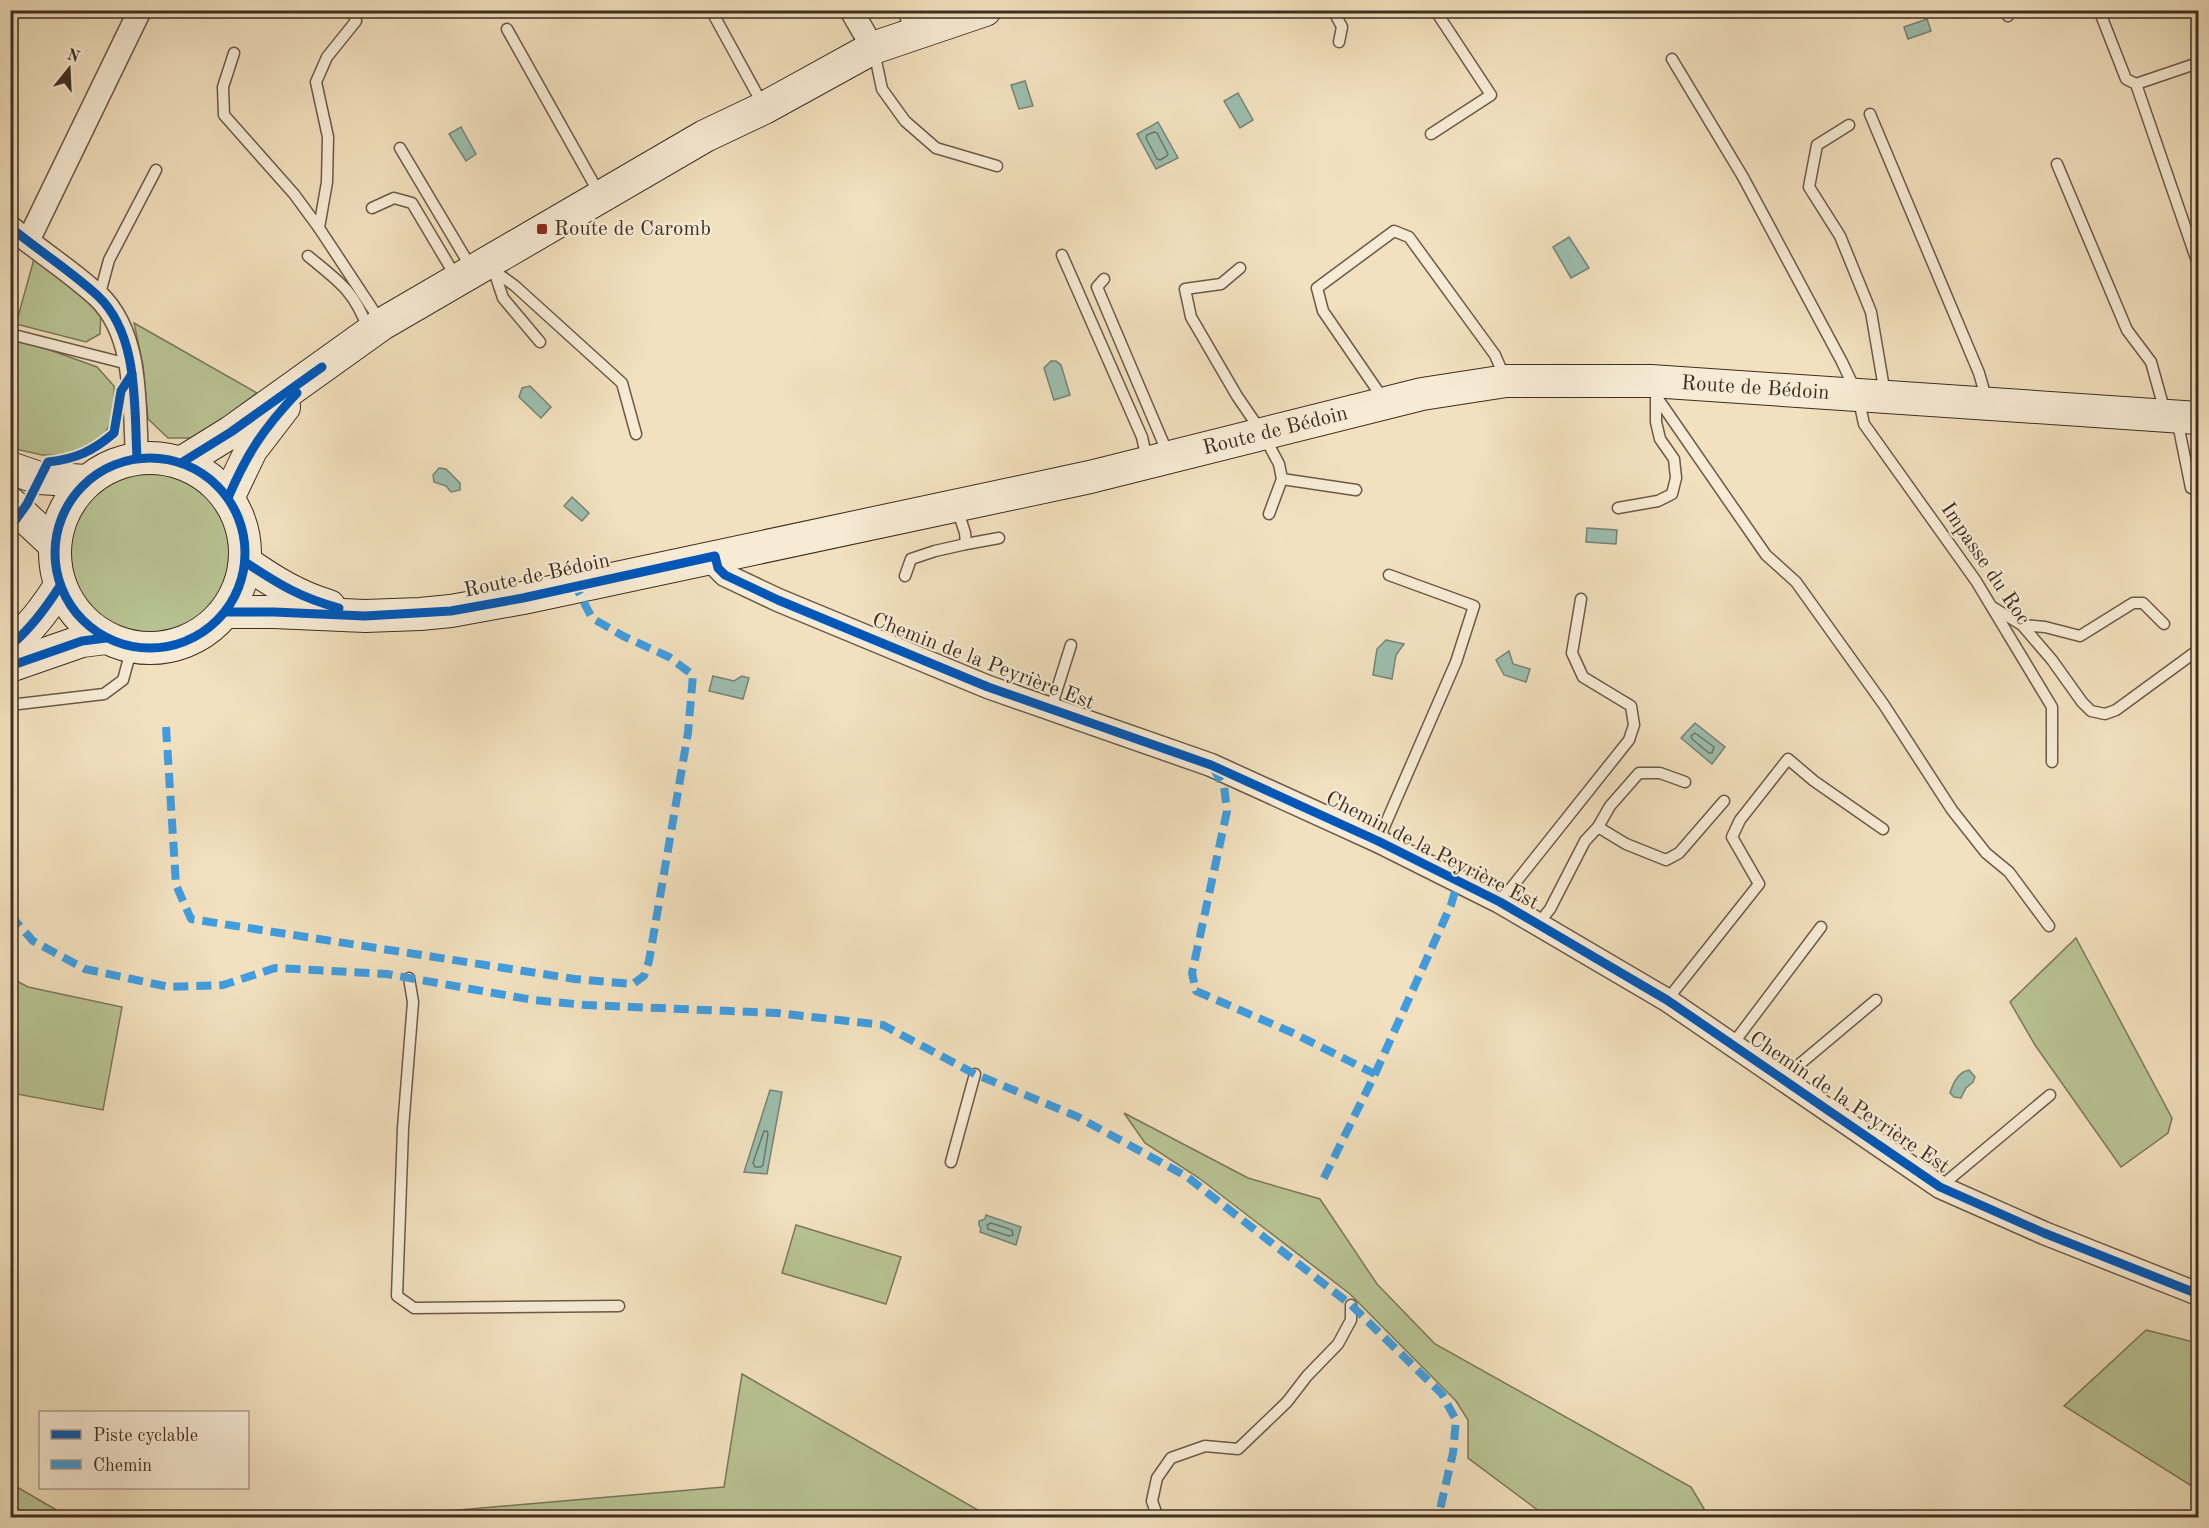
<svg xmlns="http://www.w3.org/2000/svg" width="2209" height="1528" font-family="'Old Standard TT',serif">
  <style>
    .green { fill: #b8c393; stroke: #7b785a; stroke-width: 1.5 }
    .water { fill: #9cbdad; stroke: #768475; stroke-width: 1.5 }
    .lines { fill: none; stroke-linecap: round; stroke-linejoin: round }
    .shore { stroke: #6d7666; stroke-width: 1.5 }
    .service-casing { stroke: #6b5a48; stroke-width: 13 }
    .minor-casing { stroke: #6b5a48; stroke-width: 25 }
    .secondary-casing { stroke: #3e2e20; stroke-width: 34 }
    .service { stroke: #f7ebd5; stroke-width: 10 }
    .minor { stroke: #f7ebd5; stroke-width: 22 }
    .secondary { stroke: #f7ebd5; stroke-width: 32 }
    .quiet { stroke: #3f9de0; stroke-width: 8; stroke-dasharray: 15 8; stroke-linecap: butt }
    .cycleway-casing { stroke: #f7ebd5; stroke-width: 13 }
    .cycleway { stroke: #0057b8; stroke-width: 9 }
    .poi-dot { fill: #8f2418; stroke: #f7ebd5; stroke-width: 2 }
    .labels { text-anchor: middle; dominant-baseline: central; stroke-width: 4.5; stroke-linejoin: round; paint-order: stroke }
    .poi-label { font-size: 21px; fill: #3e2e20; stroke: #f7ebd5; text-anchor: start }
    .street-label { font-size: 21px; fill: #3e2e20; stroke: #f7ebd5 }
  </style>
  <rect width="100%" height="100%" fill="#f2e0be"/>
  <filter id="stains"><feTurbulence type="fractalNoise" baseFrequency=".00333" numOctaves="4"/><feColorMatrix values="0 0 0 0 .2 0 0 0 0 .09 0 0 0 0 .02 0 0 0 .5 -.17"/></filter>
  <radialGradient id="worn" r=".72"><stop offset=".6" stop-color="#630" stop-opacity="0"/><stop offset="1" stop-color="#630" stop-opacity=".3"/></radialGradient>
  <g class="green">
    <polygon points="34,259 101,309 100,334 86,342 16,324"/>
    <polygon points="134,323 257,393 198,438 168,438 148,419 143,365"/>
    <polygon points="11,336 97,367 114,386 115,415 104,435 70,455 42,455 11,448"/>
    <circle cx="149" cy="553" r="80"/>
    <polygon points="2076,938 2172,1118 2168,1133 2121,1167 2035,1045 2010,1002"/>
    <polygon points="11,978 28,987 122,1007 103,1110 11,1093"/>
    <polygon points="1124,1113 1248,1178 1320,1199 1377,1284 1435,1344 1691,1487 1709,1517 1547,1517 1468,1458 1468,1420 1456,1401 1350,1294 1199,1178 1145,1143"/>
    <polygon points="796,1225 901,1257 886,1304 782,1273"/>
    <polygon points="2146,1330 2198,1343 2198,1490 2064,1406"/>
    <polygon points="742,1374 990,1517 378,1517 724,1487"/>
    <polygon points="10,1483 65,1515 89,1517 11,1517"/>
  </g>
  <g class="water">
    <polygon points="1927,19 1931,31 1908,39 1904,27"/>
    <polygon points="1025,81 1033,106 1019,109 1011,85"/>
    <polygon points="1238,93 1253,120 1240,128 1224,101"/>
    <polygon points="1158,122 1178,158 1156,169 1137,134"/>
    <polygon points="461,127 476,154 466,161 449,134"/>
    <polygon points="1569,237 1589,268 1571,278 1553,247"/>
    <polygon points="1051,361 1056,361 1061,365 1070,395 1054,400 1044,368"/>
    <polygon points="530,386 551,407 541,418 519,397 522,388"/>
    <polygon points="439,468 446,469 460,483 460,490 451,492 446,486 434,482 433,475"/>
    <polygon points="572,497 589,513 582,521 564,506"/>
    <polygon points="1587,528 1617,530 1616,544 1586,542"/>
    <polygon points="1386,640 1404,644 1396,655 1392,679 1373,675 1377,649"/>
    <polygon points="1509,651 1513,664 1530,669 1526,682 1504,675 1496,660"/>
    <polygon points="713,676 734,681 742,676 749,678 743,699 709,691"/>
    <polygon points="1695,723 1725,747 1712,764 1681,738"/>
    <path d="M1969,1070l6,7 -2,5 -7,6 -5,10 -7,-1 -4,-4c3,-10 8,-21 19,-23z"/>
    <polygon points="770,1090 782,1092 767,1174 744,1172"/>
    <polygon points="986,1215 1021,1227 1016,1245 980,1232 981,1228 979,1226 979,1221 985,1219"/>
  </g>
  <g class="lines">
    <g class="shore">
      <polygon points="1154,132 1157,133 1168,154 1167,156 1160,160 1157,159 1146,138 1147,135"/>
      <polygon points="1695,733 1714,747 1712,753 1709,753 1692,739 1691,736"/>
      <polygon points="764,1131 767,1131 768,1134 763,1165 761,1167 755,1167 753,1163"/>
      <polygon points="991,1223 1012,1230 1013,1235 1009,1236 988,1229 987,1225"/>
    </g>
    <defs>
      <g id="service">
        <polyline points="352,10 356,21 327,57 316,82 328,137 327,182 319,228 381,322"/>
        <polyline points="711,10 763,105"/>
        <polyline points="904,10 909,32"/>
        <polyline points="1333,10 1342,27 1339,42"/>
        <polyline points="2005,10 2008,16"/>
        <polyline points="2099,10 2126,79 2136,84"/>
        <polyline points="507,29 599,193"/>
        <polyline points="874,51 882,89 905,121 936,148 997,166"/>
        <polyline points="234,53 223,87 224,115 294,194 319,228"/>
        <polyline points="1672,59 1743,177 1842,362 1858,396 1864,424 1976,581 2052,707 2052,762"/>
        <polyline points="2198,63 2136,84 2198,264"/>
        <polyline points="1870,114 1979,373 1987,401"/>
        <polyline points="1849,125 1817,145 1809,187 1840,236 1871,312 1885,394"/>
        <polyline points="1431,134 1491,95 1435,10"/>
        <polyline points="400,148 472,269"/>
        <polyline points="2057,164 2127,330 2151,362 2165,412"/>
        <polyline points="372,208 394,198 412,203 456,277"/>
        <polyline points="1062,255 1142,437 1147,460"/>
        <path d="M308,256c30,25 46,34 60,73"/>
        <polyline points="489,267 515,286 622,383 636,434"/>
        <polyline points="1240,268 1221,284 1185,289 1191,317 1237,396 1263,434 1279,464 1282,479 1269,514"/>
        <polyline points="494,271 503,298 540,342"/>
        <polyline points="1104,279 1097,287 1168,454"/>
        <polyline points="99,297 109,260 156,170"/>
        <polyline points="10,334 132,365"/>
        <polyline points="1652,384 1656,396 1766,555 1796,582 1884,705 1952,810 1986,853 2009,872 2049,926"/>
        <polyline points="1384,400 1323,311 1317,288 1394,231 1409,237 1495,355 1505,378"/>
        <polyline points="2177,419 2191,488 2198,490"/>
        <polyline points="1282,479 1356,490"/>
        <polyline points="1618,508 1658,501 1672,494 1676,478 1674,459 1660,439 1656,422 1656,397"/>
        <polyline points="966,544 999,538"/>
        <polyline points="905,576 911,559 935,551 966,544 965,533 957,508"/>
        <polyline points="1994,608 2022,625 2045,627 2080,636 2133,603 2143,603 2164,624"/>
        <polyline points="2022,625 2052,660 2082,702 2091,711 2105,714 2116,710 2198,650"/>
        <polyline points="10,705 104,694 123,680 132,647"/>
        <polyline points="1051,708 1071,645"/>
        <polyline points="1598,827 1626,844 1666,860 1679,853 1724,801"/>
        <polyline points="1378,841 1456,662 1474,606 1389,575"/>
        <polyline points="1500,902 1629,740 1634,725 1631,706 1583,677 1572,653 1581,599"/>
        <polyline points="1538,924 1550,909 1585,841 1598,827 1610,806 1639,773 1660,773 1685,782"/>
        <polyline points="409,978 413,1002 403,1128 397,1296 414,1308 619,1306"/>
        <polyline points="1667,1000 1759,884 1732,837 1740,820 1788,759 1814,781 1883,829"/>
        <polyline points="1732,1045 1821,927"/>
        <polyline points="1782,1079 1876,1000"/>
        <polyline points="951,1162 975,1074"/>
        <polyline points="1940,1187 2050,1095"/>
        <polyline points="1158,1518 1152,1501 1157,1478 1171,1458 1205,1446 1238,1449 1287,1402 1307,1376 1338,1344 1351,1320 1351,1305"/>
      </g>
      <g id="minor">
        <polyline points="851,10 873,48"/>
        <path d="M10,227c29,24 61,44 88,69 41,39 36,110 39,162"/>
        <polyline points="28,241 140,10"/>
        <polyline points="715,556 718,568 725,575 778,600 988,687 1211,765 1378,841 1500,902 1667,1000 1940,1187 2044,1233 2198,1294"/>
      </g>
      <g id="secondary">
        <circle cx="150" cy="553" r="95"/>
        <polyline points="181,463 231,432 382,324 705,136 764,108 873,48 985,10"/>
        <polyline points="10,468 39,478 86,481"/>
        <polyline points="228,498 251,450 284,407"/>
        <polyline points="10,503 54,544"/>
        <path d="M245,562c27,19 53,35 84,44"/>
        <path id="s1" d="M225,612h49l91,4 55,-2 31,-3 72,-13 567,-121 332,-83 84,-13h145l547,37"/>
        <path d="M10,646c21,-18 35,-37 50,-60"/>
        <polyline points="10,666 82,641 106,638"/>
      </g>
    </defs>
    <use href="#service" class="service-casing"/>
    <use href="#minor" class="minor-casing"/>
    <use href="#secondary" class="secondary-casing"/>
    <use href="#service" class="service"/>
    <use href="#minor" class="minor"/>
    <use href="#secondary" class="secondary"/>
    <g class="quiet">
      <polyline points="166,727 176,885 191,919 575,979 633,984 644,976 649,961 688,733 693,675 669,657 623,636 592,618 576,587"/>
      <polyline points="1213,768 1224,786 1227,811 1192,973 1196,991 1293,1033 1375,1074 1323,1180"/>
      <polyline points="10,915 33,941 85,969 169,987 223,985 275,968 387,974 533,1000 586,1005 777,1013 883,1025 975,1074 1076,1116 1186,1176 1351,1305 1442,1394 1456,1420 1453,1453 1438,1518"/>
      <polyline points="1375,1074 1451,905 1458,881"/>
    </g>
    <defs>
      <g id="cycleway">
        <path d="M10,227c29,24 61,44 88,69 41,39 36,110 39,162"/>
        <circle cx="150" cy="553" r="95"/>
        <polyline points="181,463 231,432 322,367"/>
        <path d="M228,498c19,-45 36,-70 69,-105"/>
        <path d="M10,524l2,1 15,-21 21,-42c28,-3 45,-11 66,-29l7,-42 11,-17"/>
        <path d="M245,562c33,22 56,36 94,46"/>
        <polyline points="225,612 274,612 365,616 451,611 523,598 715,556 718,568 725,575 778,600 988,687 1211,765 1378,841 1500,902 1667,1000 1940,1187 2044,1233 2198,1294"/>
        <path d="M10,646c21,-18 35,-37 50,-60"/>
        <polyline points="10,666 82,641 106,638"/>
      </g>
    </defs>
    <use href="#cycleway" class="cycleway-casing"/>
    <use href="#cycleway" class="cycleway"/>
  </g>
  <rect class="poi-dot" x="536" y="223" width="12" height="12" rx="3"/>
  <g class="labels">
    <g class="poi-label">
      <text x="554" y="229">Route de Caromb</text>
    </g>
    <g class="street-label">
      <text stroke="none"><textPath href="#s1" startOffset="1556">Route de Bédoin</textPath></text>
      <text stroke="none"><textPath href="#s1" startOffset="1070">Route de Bédoin</textPath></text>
      <text transform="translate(1985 564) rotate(56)">Impasse du Roc</text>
      <text transform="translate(537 576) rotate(-12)">Route de Bédoin</text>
      <text transform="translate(983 662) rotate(21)">Chemin de la Peyrière Est</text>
      <text transform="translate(1432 851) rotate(27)">Chemin de la Peyrière Est</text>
      <text transform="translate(1849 1103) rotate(34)">Chemin de la Peyrière Est</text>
    </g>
  </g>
  <rect width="2209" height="1528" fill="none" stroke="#f2e0be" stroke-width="36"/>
  <rect x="12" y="12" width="2185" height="1504" fill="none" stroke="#3e2e20" stroke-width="3"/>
  <rect x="18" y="18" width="2173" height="1492" fill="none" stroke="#3e2e20" stroke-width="1.5"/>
  <rect x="39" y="1411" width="210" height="78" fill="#f7ebd5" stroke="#ad9f8d" stroke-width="1.5"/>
  <rect x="51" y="1430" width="30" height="9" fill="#0057b8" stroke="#ad9f8d" stroke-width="1.5"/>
  <text x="93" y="1441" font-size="18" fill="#3e2e20">Piste cyclable</text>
  <rect x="51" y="1460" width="30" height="9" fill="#3f9de0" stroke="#ad9f8d" stroke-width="1.5"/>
  <text x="93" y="1471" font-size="18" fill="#3e2e20">Chemin</text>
  <g transform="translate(69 69) rotate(18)" stroke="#f7ebd5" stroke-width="4.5" paint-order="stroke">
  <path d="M0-4.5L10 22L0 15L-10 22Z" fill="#3e2e20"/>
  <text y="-9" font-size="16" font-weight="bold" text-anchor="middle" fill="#3e2e20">N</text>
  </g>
  <rect width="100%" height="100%" filter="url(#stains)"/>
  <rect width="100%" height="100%" fill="url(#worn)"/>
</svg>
